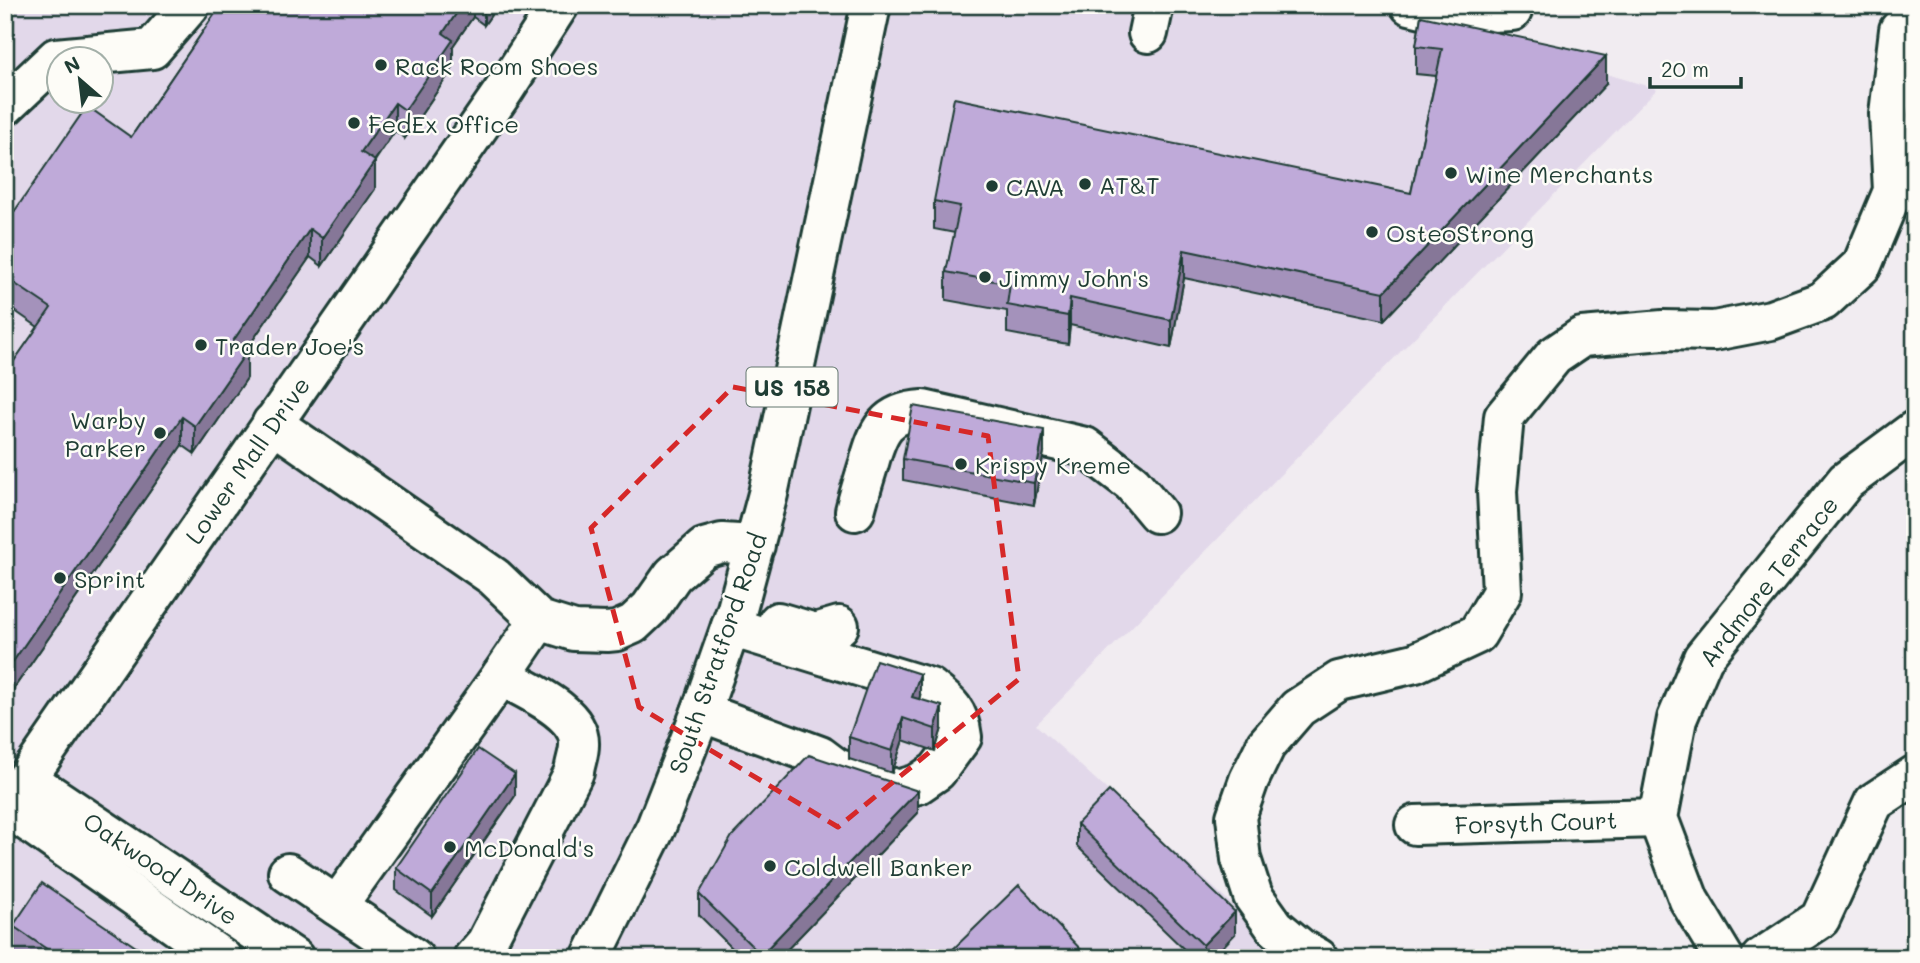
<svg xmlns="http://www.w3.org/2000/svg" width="1920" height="963" font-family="Mali,sans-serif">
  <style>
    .built { fill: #e2d8ea; fill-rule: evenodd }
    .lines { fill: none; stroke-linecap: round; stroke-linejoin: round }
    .minor-casing { stroke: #1f3d34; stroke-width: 44 }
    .major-casing { stroke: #1f3d34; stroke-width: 44 }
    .minor { stroke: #fdfcf7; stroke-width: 38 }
    .major { stroke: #fdfcf7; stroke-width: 38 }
    .wall { fill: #a492bb; stroke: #1f3d34; stroke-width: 2 }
    .shaded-wall { fill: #867798; stroke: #1f3d34; stroke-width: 2 }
    .building { fill: #bfaad9; stroke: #1f3d34; stroke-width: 2 }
    .marked { fill: none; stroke: #d62828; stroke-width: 5; stroke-dasharray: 14 9; stroke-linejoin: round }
    .poi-dot { fill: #1f3d34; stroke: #fdfcf7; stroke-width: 2.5 }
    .labels { text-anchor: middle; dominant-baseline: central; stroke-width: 5; stroke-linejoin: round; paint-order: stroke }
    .shield { fill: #fdfcf7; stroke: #62766e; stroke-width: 2 }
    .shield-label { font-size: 23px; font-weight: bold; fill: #1f3d34 }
    .poi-label { font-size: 24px; fill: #1f3d34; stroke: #fdfcf7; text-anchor: start }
    .street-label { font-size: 24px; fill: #1f3d34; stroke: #fdfcf7 }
  </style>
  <rect width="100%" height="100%" fill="#f1ecf1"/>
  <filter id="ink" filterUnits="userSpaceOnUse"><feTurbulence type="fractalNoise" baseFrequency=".0143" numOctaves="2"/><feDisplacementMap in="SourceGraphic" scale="14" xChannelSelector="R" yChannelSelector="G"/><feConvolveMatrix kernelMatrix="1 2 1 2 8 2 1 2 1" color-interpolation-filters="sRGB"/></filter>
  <g filter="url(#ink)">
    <path class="built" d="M20,5h1357l280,84 -621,636 255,233h-1286v-938zM60,60h42v42h-42z"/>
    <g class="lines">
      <defs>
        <g id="minor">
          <polyline points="1410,5 1448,14 1512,11 1513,5"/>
          <polyline points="1148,33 1154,5"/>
          <polyline points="5,106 56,58 152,49 190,5"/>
          <polyline points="272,423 494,577 539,620 574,631 607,632 617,631 633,624 650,608 673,575 704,548 722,543 755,545"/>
          <path d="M855,511c4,-16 9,-32 14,-48 9,-32 16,-51 54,-53l162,37 47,36 25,30"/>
          <polyline points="778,622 815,633 839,626"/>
          <path d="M701,712l119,44 16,12 62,22 20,-6 19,-13 25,-34c-3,-26 -12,-33 -32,-49l-199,-61"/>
          <polyline points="27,779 294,958"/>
          <polyline points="7,807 222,958"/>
          <polyline points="5,810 504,90 559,5"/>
          <polyline points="1415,825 1658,818"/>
          <polyline points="288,873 414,958"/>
          <polyline points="337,906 501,676 539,620"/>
          <path d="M473,958l13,-15 88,-171c1,-9 5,-18 5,-27 2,-33 -53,-55 -78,-69"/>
          <polyline points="1318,958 1300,948 1275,927 1253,896 1241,859 1236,817 1249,780 1266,745 1298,708 1339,681 1415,663 1477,634 1502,592 1497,491 1504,417 1554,356 1582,337 1663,330 1714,331 1771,320 1823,301 1862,265 1893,191 1889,114 1899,30 1915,13"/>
          <polyline points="1724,958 1689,900 1658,818 1677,719 1703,658 1846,481 1915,430"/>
          <polyline points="1761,958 1820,919 1874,802 1915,775"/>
        </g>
        <polyline id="major" points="591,958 656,827 701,712 737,609 768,494 871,5"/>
      </defs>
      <use href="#minor" class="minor-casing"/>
      <use href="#major" class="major-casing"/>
      <use href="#minor" class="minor"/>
      <use href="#major" class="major"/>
    </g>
    <g class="wall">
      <polygon points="221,5 498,5 484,25 473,17 453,46 453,68 405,138 395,131 375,161 375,189 322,266 310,257 246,350 247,378 195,454 182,445 5,701 5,374 38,327 5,304 5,225 131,137"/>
      <polygon points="1421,16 1606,84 1384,320 1184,278 1171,348 1070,325 1068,344 1007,333 1007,311 946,300 946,272 955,233 934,229 934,201 1411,193 1436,76 1416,74 1416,46"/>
      <polygon points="1044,452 1034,505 903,480 903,459"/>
      <polygon points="920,696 919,699 942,728 935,751 903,740 892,773 849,759 849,737"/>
      <polygon points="515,796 432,916 396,890 396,868"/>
      <polygon points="918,813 779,958 742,958 699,915 699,894"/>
      <polygon points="1077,824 1235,934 1212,958 1193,958 1077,846"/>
      <polygon points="13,926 152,958 18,958 13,954"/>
    </g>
    <g class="shaded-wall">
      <polygon points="462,5 473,5 473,17 453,46 453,68 405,138 405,110 443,33"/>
      <polygon points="484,5 498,5 484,25"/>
      <polygon points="1606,56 1606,84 1384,320 1384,292"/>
      <polygon points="395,103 395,131 361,180 361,152"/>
      <polygon points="375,161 375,189 322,266 322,238"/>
      <polygon points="310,229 310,257 233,369 233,341"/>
      <polygon points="1184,250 1184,278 1171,348 1171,320"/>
      <polygon points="1070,298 1070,325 1068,344 1068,316"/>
      <polygon points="247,351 247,378 195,454 195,426"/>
      <polygon points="182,417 182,445 5,701 5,673"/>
      <polygon points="1044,430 1044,452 1034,505 1034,483"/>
      <polygon points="920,674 920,696 912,719 912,697"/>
      <polygon points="942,706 942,728 935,751 935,729"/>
      <polygon points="903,718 903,740 892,773 892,751"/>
      <polygon points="515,774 515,796 432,916 432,894"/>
      <polygon points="918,791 918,813 779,958 761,958 761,955"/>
      <polygon points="1235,912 1235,934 1212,958 1203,958 1203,945"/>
    </g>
    <g class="building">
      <polygon points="221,5 462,5 443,33 453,40 405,110 395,103 361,152 375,161 322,238 310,229 233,341 247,351 195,426 182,417 5,673 5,374 51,308 5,277 5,225 87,106 131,137"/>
      <polygon points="1421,16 1606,56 1384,292 1184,250 1171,320 1070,298 1068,316 1007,305 1010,284 946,272 960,206 934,201 954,98 1411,193 1442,49 1416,46"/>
      <polygon points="913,406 1044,430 1034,483 903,459"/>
      <polygon points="876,660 920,674 912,697 942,706 935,729 903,718 892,751 849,737"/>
      <polygon points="478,749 515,774 432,894 396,868"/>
      <polygon points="809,755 918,791 761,955 699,894 732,836"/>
      <polygon points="1109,791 1235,912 1203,945 1077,824"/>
      <polygon points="42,883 152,958 60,958 13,926"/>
      <polygon points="1019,885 1089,958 944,958"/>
    </g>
  </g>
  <path class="marked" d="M733,387l255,49 31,243 -181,148 -199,-120 -48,-179z"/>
  <g class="poi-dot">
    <circle cx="381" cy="65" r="7"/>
    <circle cx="354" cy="123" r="7"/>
    <circle cx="1451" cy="173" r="7"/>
    <circle cx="1085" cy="184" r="7"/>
    <circle cx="992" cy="186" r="7"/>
    <circle cx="1372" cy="232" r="7"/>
    <circle cx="985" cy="277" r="7"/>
    <circle cx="201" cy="345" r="7"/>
    <circle cx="160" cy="433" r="7"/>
    <circle cx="961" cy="464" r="7"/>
    <circle cx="60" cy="578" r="7"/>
    <circle cx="450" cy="847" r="7"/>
    <circle cx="770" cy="866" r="7"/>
  </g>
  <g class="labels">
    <rect class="shield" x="746.5" y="367.5" width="91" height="39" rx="5"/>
    <g class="shield-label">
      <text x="792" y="387">US 158</text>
    </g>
    <g class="poi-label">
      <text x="395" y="65">Rack Room Shoes</text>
      <text x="368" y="123">FedEx Office</text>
      <text x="1465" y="173">Wine Merchants</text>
      <text x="1099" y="184">AT&amp;T</text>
      <text x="1006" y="186">CAVA</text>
      <text x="1386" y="232">OsteoStrong</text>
      <text x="999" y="277">Jimmy John's</text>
      <text x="215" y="345">Trader Joe's</text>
      <text x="146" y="419" text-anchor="end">Warby<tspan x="146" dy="28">Parker</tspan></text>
      <text x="975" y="464">Krispy Kreme</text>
      <text x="74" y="578">Sprint</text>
      <text x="464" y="847">McDonald's</text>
      <text x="784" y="866">Coldwell Banker</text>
    </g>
    <g class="street-label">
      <text transform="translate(247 460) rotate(-55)">Lower Mall Drive</text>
      <text transform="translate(1768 581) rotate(-52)">Ardmore Terrace</text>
      <text transform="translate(717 653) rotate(-71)">South Stratford Road</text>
      <text transform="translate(1536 822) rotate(-2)">Forsyth Court</text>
      <text transform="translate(161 868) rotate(34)">Oakwood Drive</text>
    </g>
  </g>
  <rect width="1920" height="963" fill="none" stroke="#fdfcf7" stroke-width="28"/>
  <rect x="14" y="14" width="1892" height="935" fill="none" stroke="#1f3d34" stroke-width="2.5" filter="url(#ink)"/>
  <g transform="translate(80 80) rotate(332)"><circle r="33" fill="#fdfcf7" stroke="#a4b0a9" stroke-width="2"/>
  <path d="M0-5L12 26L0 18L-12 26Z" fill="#1f3d34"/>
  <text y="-10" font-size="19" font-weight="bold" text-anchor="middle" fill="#1f3d34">N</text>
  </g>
  <path d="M1650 77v10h91v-10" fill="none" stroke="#1f3d34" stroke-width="3.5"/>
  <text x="1661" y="77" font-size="21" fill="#1f3d34" stroke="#fdfcf7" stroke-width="5" paint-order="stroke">20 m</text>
</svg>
